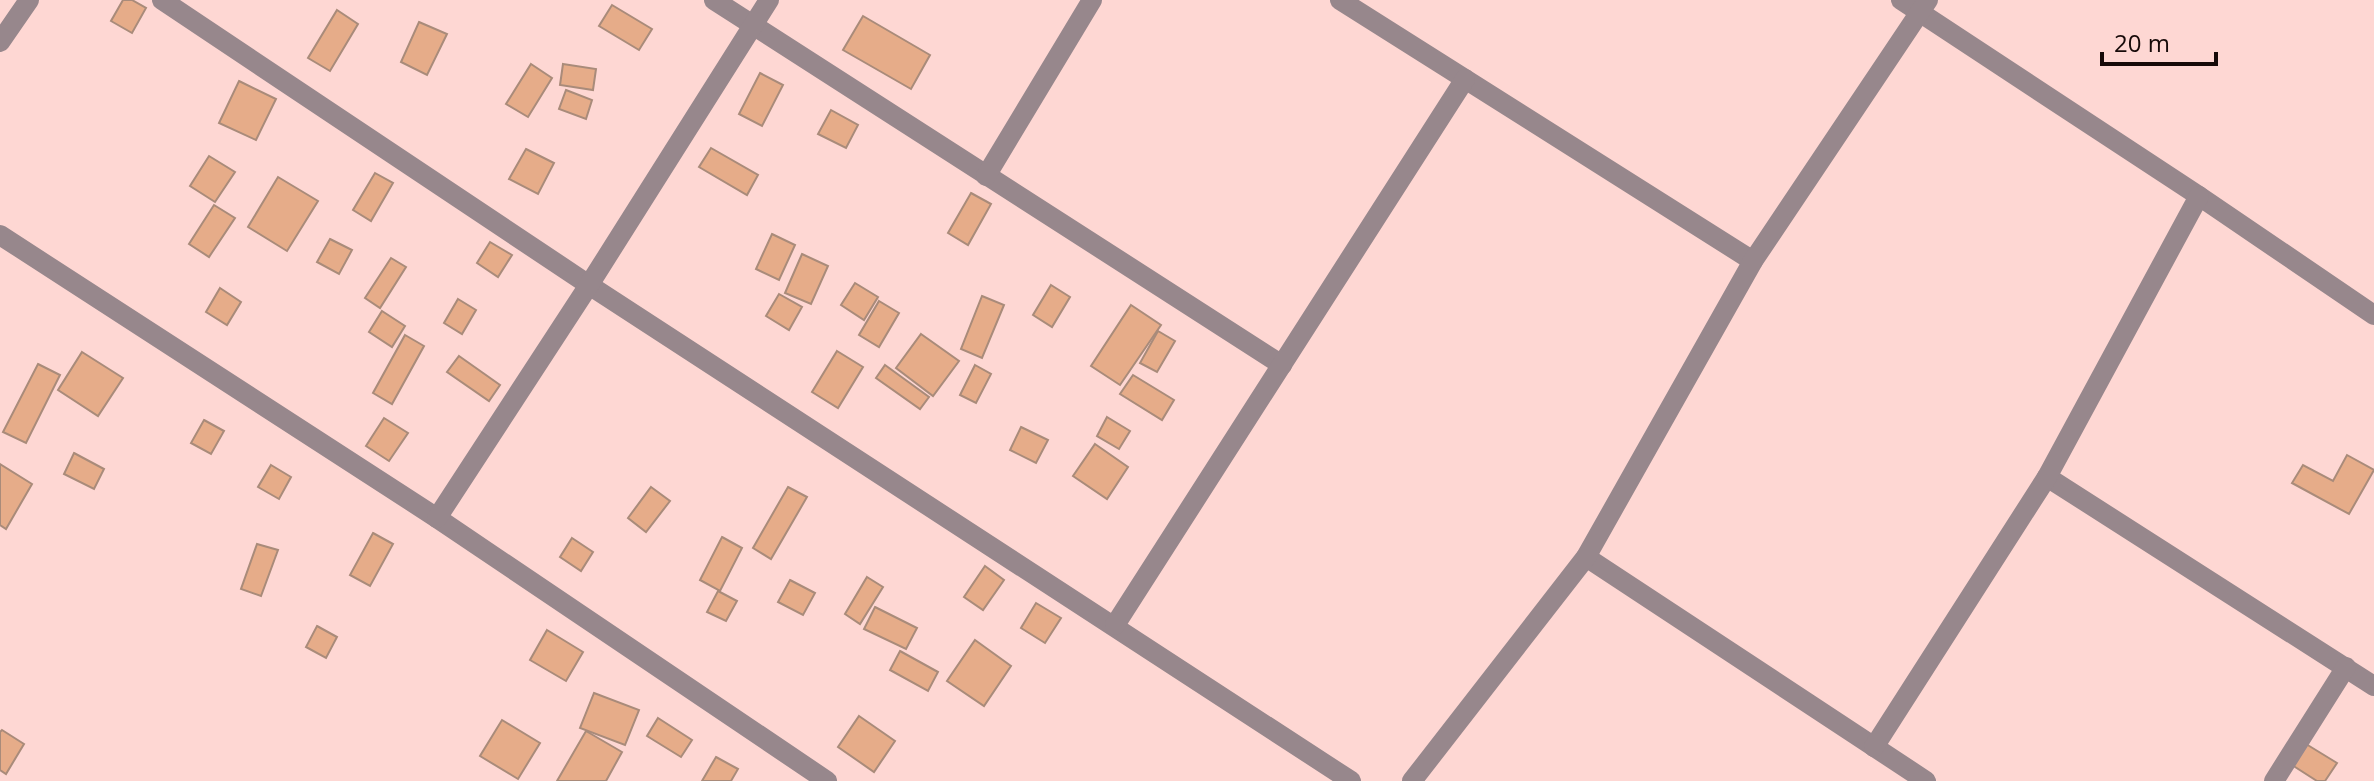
<svg xmlns="http://www.w3.org/2000/svg" width="2374" height="781" font-family="'Open Sans',sans-serif">
  <style>
    .building { fill: #e6ac89; stroke: #a98b7a; stroke-width: 2 }
    .lines { fill: none; stroke-linecap: round; stroke-linejoin: round }
    .minor { stroke: #97878c; stroke-width: 20 }
  </style>
  <rect width="100%" height="100%" fill="#fed7d3"/>
  <g class="building">
    <polygon points="123,0 132,0 146,8 132,33 111,21"/>
    <polygon points="612,5 652,29 639,50 599,26"/>
    <polygon points="337,10 358,24 330,71 308,58"/>
    <polygon points="863,16 930,55 911,89 843,50"/>
    <polygon points="419,22 447,34 427,75 401,62"/>
    <polygon points="531,64 552,78 528,117 506,104"/>
    <polygon points="563,64 596,69 593,90 560,85"/>
    <polygon points="760,73 783,85 762,126 739,114"/>
    <polygon points="239,81 276,99 256,140 219,123"/>
    <polygon points="566,90 592,100 586,119 559,109"/>
    <polygon points="831,110 858,125 846,148 818,134"/>
    <polygon points="711,148 758,175 747,195 699,167"/>
    <polygon points="526,149 554,163 538,194 509,179"/>
    <polygon points="209,156 235,172 215,202 190,186"/>
    <polygon points="375,173 393,183 371,221 353,210"/>
    <polygon points="278,177 318,201 287,251 248,227"/>
    <polygon points="971,193 991,204 968,245 948,233"/>
    <polygon points="214,205 235,218 209,257 189,244"/>
    <polygon points="772,234 795,245 779,280 756,269"/>
    <polygon points="330,239 352,250 339,274 317,262"/>
    <polygon points="490,242 512,255 498,277 477,263"/>
    <polygon points="802,254 828,266 811,304 785,293"/>
    <polygon points="391,258 406,267 380,308 365,298"/>
    <polygon points="855,283 878,297 864,320 841,305"/>
    <polygon points="1051,285 1070,297 1052,327 1033,315"/>
    <polygon points="220,288 241,302 227,325 206,312"/>
    <polygon points="779,294 802,307 789,330 766,316"/>
    <polygon points="982,296 1004,305 982,358 961,349"/>
    <polygon points="458,299 476,310 462,334 444,323"/>
    <polygon points="879,301 899,313 879,347 859,335"/>
    <polygon points="1131,305 1161,325 1120,385 1091,366"/>
    <polygon points="382,311 405,326 392,347 369,332"/>
    <polygon points="1158,331 1175,341 1157,372 1140,363"/>
    <polygon points="921,334 959,361 933,396 896,368"/>
    <polygon points="405,335 424,346 392,404 373,393"/>
    <polygon points="837,351 863,367 838,408 812,392"/>
    <polygon points="82,352 123,378 98,416 58,390"/>
    <polygon points="459,356 500,385 489,401 447,372"/>
    <polygon points="38,364 60,375 26,443 3,432"/>
    <polygon points="885,365 929,397 920,409 876,378"/>
    <polygon points="975,365 991,374 976,403 960,395"/>
    <polygon points="1133,375 1174,400 1162,420 1120,394"/>
    <polygon points="1107,417 1130,431 1119,449 1097,436"/>
    <polygon points="384,418 408,433 389,461 366,446"/>
    <polygon points="204,420 224,431 211,454 191,443"/>
    <polygon points="1021,427 1048,440 1036,463 1010,450"/>
    <polygon points="1095,444 1128,467 1107,499 1073,476"/>
    <polygon points="74,453 104,469 94,489 64,474"/>
    <polygon points="2347,455 2374,470 2349,514 2292,483 2303,465 2333,481"/>
    <polygon points="0,464 32,484 6,529 0,525"/>
    <polygon points="271,465 291,477 279,499 258,487"/>
    <polygon points="651,487 670,501 646,532 628,518"/>
    <polygon points="788,487 807,497 771,559 753,548"/>
    <polygon points="373,533 393,544 370,586 350,575"/>
    <polygon points="722,537 742,548 720,591 700,580"/>
    <polygon points="572,538 593,552 581,571 560,557"/>
    <polygon points="257,544 278,550 261,596 241,589"/>
    <polygon points="985,566 1004,580 983,610 964,597"/>
    <polygon points="867,577 883,587 860,624 845,614"/>
    <polygon points="790,580 815,593 803,615 778,602"/>
    <polygon points="718,591 737,601 726,621 707,612"/>
    <polygon points="1036,603 1061,618 1045,643 1021,628"/>
    <polygon points="875,607 917,628 906,649 864,629"/>
    <polygon points="317,626 337,637 326,658 306,647"/>
    <polygon points="547,630 583,652 566,681 530,660"/>
    <polygon points="975,640 1011,666 984,706 947,681"/>
    <polygon points="900,651 938,672 928,691 890,670"/>
    <polygon points="594,693 639,710 625,745 580,728"/>
    <polygon points="859,716 895,741 874,772 838,747"/>
    <polygon points="658,718 692,740 681,757 647,736"/>
    <polygon points="502,720 540,743 518,779 480,756"/>
    <polygon points="2,730 24,744 6,774 0,770 0,732"/>
    <polygon points="586,731 622,752 606,781 557,781"/>
    <polygon points="2306,744 2337,763 2325,781 2317,781 2292,765"/>
    <polygon points="716,757 738,769 731,781 702,781"/>
  </g>
  <g class="lines">
    <g class="minor">
      <polyline points="162,0 589,285 1351,781"/>
      <polyline points="714,0 1282,365"/>
      <polyline points="1340,0 1753,261"/>
      <polyline points="1901,0 2199,196 2374,315"/>
      <polyline points="0,42 29,0"/>
      <polyline points="986,176 1092,0"/>
      <polyline points="0,235 437,518 827,781"/>
      <polyline points="2047,477 2374,686"/>
      <polyline points="437,518 589,285 769,0"/>
      <polyline points="1586,557 1926,781"/>
      <polyline points="1115,625 1465,79"/>
      <polyline points="1874,747 2047,477 2199,196"/>
      <polyline points="1412,781 1586,557 1753,261 1928,0"/>
      <polyline points="2274,781 2346,667"/>
    </g>
  </g>
  <path d="M2102 52v12h114v-12" fill="none" stroke="#170a09" stroke-width="4"/>
  <text x="2114" y="52" font-size="24" fill="#170a09" stroke="#fed7d3" stroke-width="6" paint-order="stroke">20 m</text>
</svg>
